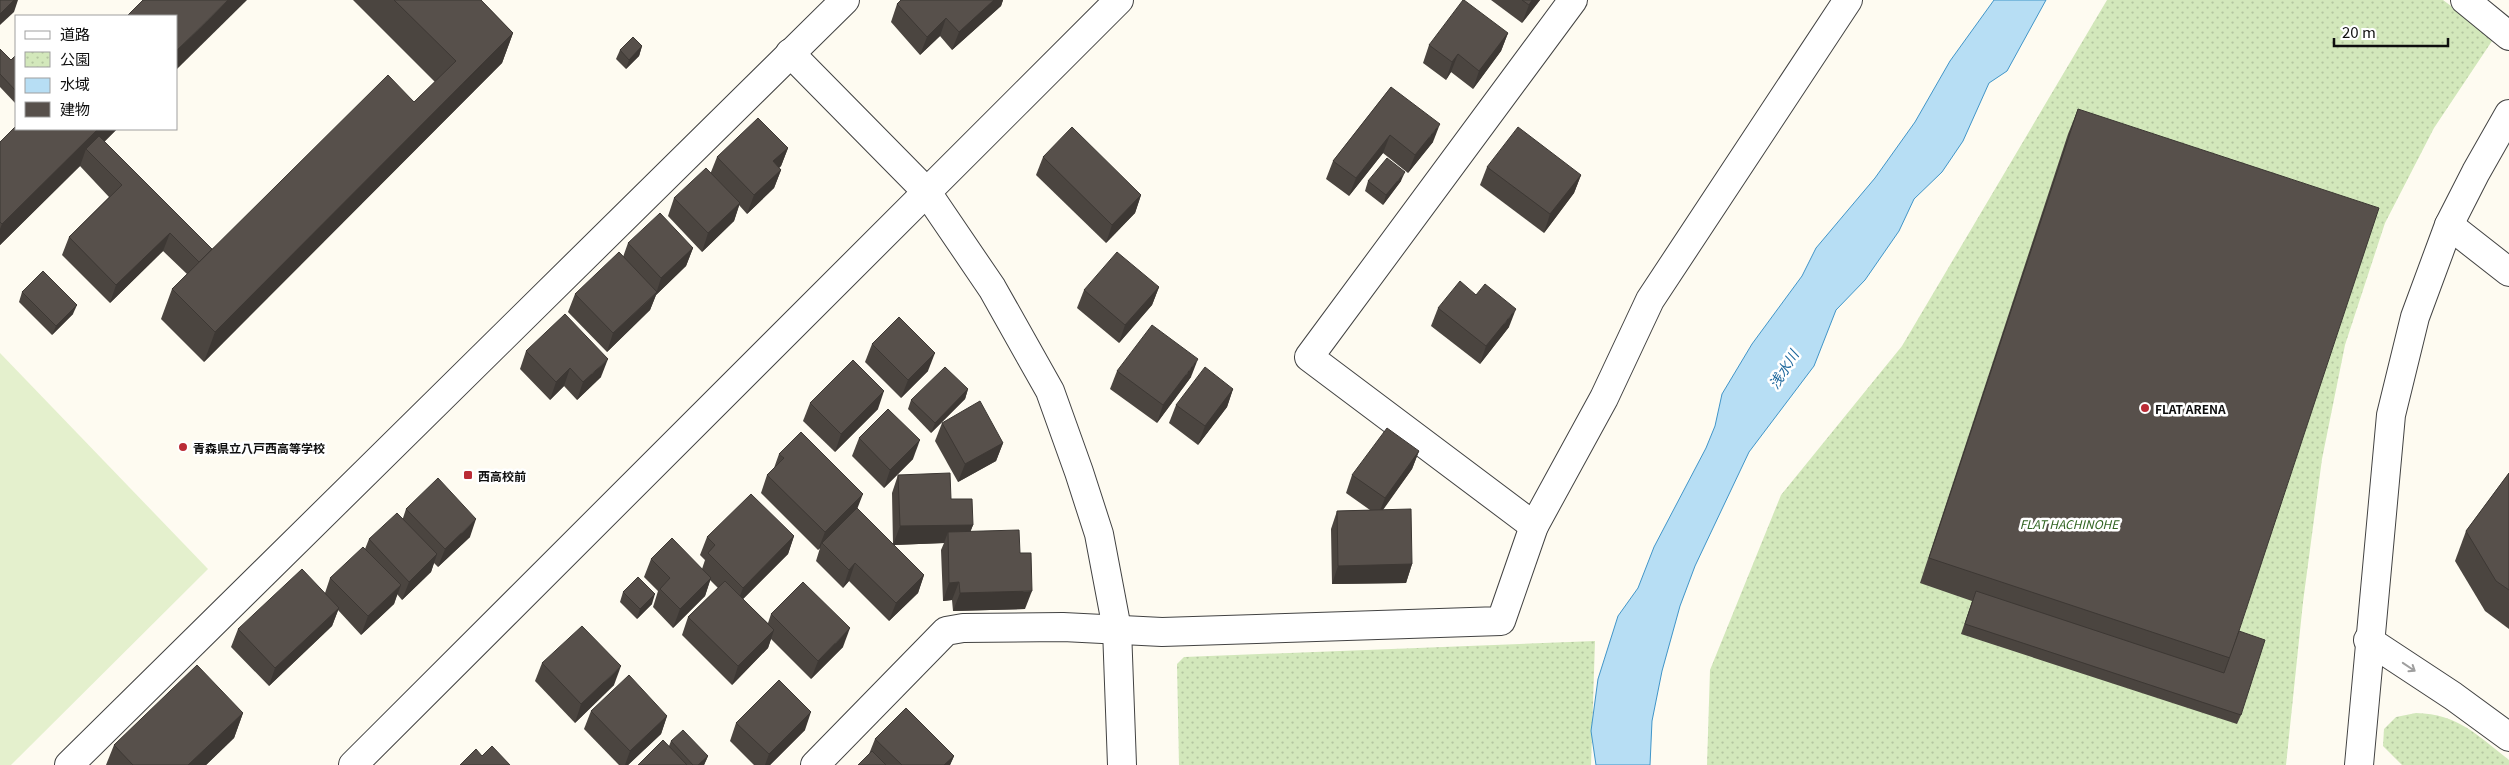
<svg xmlns="http://www.w3.org/2000/svg" width="2509" height="765" font-family="Georgia,'Noto Sans JP',serif">
  <style>
    .park { fill: url(#park-dots) }
    .pitch { fill: #e4f0cd }
    .water { fill: #b7def4; stroke: #4195c8 }
    .lines { fill: none; stroke-linecap: round; stroke-linejoin: round }
    .minor-casing { stroke: #424242; stroke-width: 30 }
    .tertiary-casing { stroke: #424242; stroke-width: 30 }
    .minor { stroke: #fff; stroke-width: 28 }
    .tertiary { stroke: #fff; stroke-width: 28 }
    .wall { fill: #4b4540 }
    .shaded-wall { fill: #3d3834 }
    .building { fill: #57504b; stroke: #3d3834 }
    .oneway { stroke: #9f9f9f }
    .poi-dot { fill: #ba2b35; stroke: #fff; stroke-width: 2 }
    .labels { text-anchor: middle; dominant-baseline: central; stroke-width: 5; stroke-linejoin: round; paint-order: stroke }
    .poi-label { font-size: 12px; font-weight: bold; fill: #0f0f0f; stroke: #fff; text-anchor: start }
    .park-label { font-size: 12px; font-style: italic; fill: #306421; stroke: #fff }
    .water-label { font-size: 14px; font-style: italic; fill: #1c679c; stroke: #fff }
  </style>
  <defs>
    <pattern id="park-dots" width="8" height="8" patternUnits="userSpaceOnUse" patternTransform="scale(1.25)"><rect width="8" height="8" fill="#d3e8bb"/><path d="M2 2h.1M6 6h.1" fill="none" stroke="#b4c6a0" stroke-width="1.8" stroke-linecap="round"/></pattern>
  </defs>
  <rect width="100%" height="100%" fill="#fefbf1"/>
  <g class="park">
    <polygon points="2107,0 2443,0 2494,38 2434,128 2385,223 2345,345 2322,459 2303,602 2286,765 1707,765 1710,670 1781,495 1902,346"/>
    <polygon points="1595,641 1591,765 1179,765 1177,664 1184,657"/>
    <path d="M2416,713c42,1 61,22 93,47v5h-107l-19,-19 1,-17 12,-12z"/>
  </g>
  <polygon class="pitch" points="0,353 208,569 11,765 0,765"/>
  <polygon class="water" points="1994,0 2046,0 2007,71 1989,83 1963,141 1942,172 1914,199 1899,231 1865,280 1836,310 1814,366 1749,452 1695,566 1680,606 1662,671 1652,721 1650,765 1596,765 1591,731 1598,679 1618,616 1638,588 1654,547 1706,448 1715,426 1722,394 1752,344 1802,276 1816,248 1875,178 1915,122 1950,61"/>
  <g class="lines">
    <defs>
      <g id="minor">
        <polyline points="2465,0 2509,36"/>
        <polyline points="2449,225 2509,272"/>
        <polyline points="1534,526 1309,357 1573,0"/>
        <polyline points="69,765 845,0"/>
        <polyline points="815,765 946,631 963,628 1063,627 1162,632 1501,621 1534,526 1604,398 1650,300 1848,0"/>
      </g>
      <g id="tertiary">
        <polyline points="790,53 926,191 992,288 1050,391 1079,472 1099,534 1117,629 1122,765"/>
        <polyline points="2368,640 2453,696 2509,737"/>
        <polyline points="353,765 1119,0"/>
        <polyline points="2359,765 2391,415 2415,317 2449,225 2476,172 2509,114"/>
      </g>
    </defs>
    <use href="#minor" class="minor-casing"/>
    <use href="#tertiary" class="tertiary-casing"/>
    <use href="#minor" class="minor"/>
    <use href="#tertiary" class="tertiary"/>
  </g>
  <g class="wall">
    <polygon points="353,0 481,0 513,33 502,63 204,362 161,319 172,289 187,274 163,251 110,303 62,255 69,237 109,197 80,166 0,245 0,142 16,129 117,129 104,142 212,249 414,102 435,82"/>
    <polygon points="901,0 1003,0 1001,6 952,50 940,36 920,55 891,22 897,4"/>
    <polygon points="1491,0 1540,0 1522,23"/>
    <polygon points="1508,33 1501,51 1473,89 1451,72 1446,80 1423,63 1429,45"/>
    <polygon points="642,46 639,56 626,69 616,59 620,50"/>
    <polygon points="0,49 11,60 16,55 16,104 0,87"/>
    <polygon points="1391,87 1433,142 1408,173 1383,153 1349,196 1326,179 1333,161"/>
    <polygon points="2078,109 2239,631 2241,715 2237,724 1961,634 1972,601 1920,583 2068,134"/>
    <polygon points="788,148 781,166 779,168 781,170 774,188 747,214 739,205 734,221 702,252 668,216 674,198 711,172 717,157"/>
    <polygon points="1043,157 1141,195 1135,213 1106,243 1036,175"/>
    <polygon points="1487,167 1581,175 1574,193 1544,233 1480,185"/>
    <polygon points="1368,181 1401,181 1383,205 1365,191"/>
    <polygon points="628,243 693,248 686,266 656,295 650,310 607,352 568,312 575,294 623,257"/>
    <polygon points="1159,287 1152,305 1119,343 1077,308 1084,290"/>
    <polygon points="22,292 73,314 52,335 19,302"/>
    <polygon points="1438,308 1509,327 1480,364 1431,326"/>
    <polygon points="872,344 928,371 901,398 865,362"/>
    <polygon points="526,351 601,377 577,400 564,386 550,400 520,369"/>
    <polygon points="1117,371 1191,377 1157,423 1110,389"/>
    <polygon points="968,389 965,399 931,433 908,409 911,400"/>
    <polygon points="1233,389 1227,407 1198,445 1169,423 1176,405"/>
    <polygon points="810,403 878,409 835,452 803,421"/>
    <polygon points="942,423 1003,443 996,461 958,482 935,441"/>
    <polygon points="859,438 913,459 884,488 852,456"/>
    <polygon points="1419,451 1412,469 1383,510 1412,564 1406,583 1332,584 1331,529 1337,511 1370,510 1346,493 1352,475"/>
    <polygon points="779,454 858,509 893,544 892,493 898,475 951,499 973,525 970,532 1020,553 1025,609 953,611 952,600 943,601 941,550 944,543 894,545 924,575 918,593 889,621 849,581 843,588 816,561 820,548 818,550 761,493 767,475 774,468"/>
    <polygon points="2509,473 2509,629 2485,611 2455,561 2466,531"/>
    <polygon points="406,509 470,537 438,567 434,563 431,572 402,600 397,594 394,604 361,635 338,610 332,626 269,686 231,647 238,629 325,593 330,578 365,549 369,539 403,518"/>
    <polygon points="794,536 788,554 743,599 768,623 771,614 843,647 811,679 771,639 768,648 732,685 682,635 688,617 718,588 710,580 705,596 673,628 653,607 658,591 644,577 651,559 702,569 705,560 700,555 707,537"/>
    <polygon points="623,592 652,604 637,619 620,602"/>
    <polygon points="542,663 614,685 575,723 535,681"/>
    <polygon points="591,711 667,716 661,734 628,765 619,765 584,729"/>
    <polygon points="243,713 234,738 206,765 106,765 114,745"/>
    <polygon points="736,723 805,730 770,765 754,765 730,741"/>
    <polygon points="875,739 954,756 950,765 858,765 869,754"/>
    <polygon points="671,741 708,756 704,765 638,765 669,746"/>
  </g>
  <g class="shaded-wall">
    <polygon points="14,0 18,0 14,12 0,25 0,14"/>
    <polygon points="228,0 247,0 176,70 176,51"/>
    <polygon points="994,0 1003,0 1001,6 952,50 959,32"/>
    <polygon points="1532,0 1540,0 1522,23 1529,5"/>
    <polygon points="946,18 940,36 920,55 927,37"/>
    <polygon points="513,33 502,63 204,362 215,332"/>
    <polygon points="1508,33 1501,51 1473,89 1479,71"/>
    <polygon points="642,46 639,56 626,69 629,60"/>
    <polygon points="1458,54 1451,72 1446,80 1452,62"/>
    <polygon points="1440,124 1433,142 1408,173 1415,155"/>
    <polygon points="98,129 117,129 92,154 86,149 80,166 0,245 0,229 2,224"/>
    <polygon points="1390,135 1383,153 1349,196 1356,178"/>
    <polygon points="788,148 781,166 766,179 773,161"/>
    <polygon points="781,170 774,188 747,214 754,195"/>
    <polygon points="1405,172 1401,181 1383,205 1386,195"/>
    <polygon points="1581,175 1574,193 1544,233 1550,214"/>
    <polygon points="1141,195 1135,213 1106,243 1112,225"/>
    <polygon points="740,203 734,221 702,252 708,233"/>
    <polygon points="170,233 163,251 110,303 116,285"/>
    <polygon points="693,248 686,266 656,295 650,310 607,352 613,333 656,294 661,278"/>
    <polygon points="1159,287 1152,305 1119,343 1125,325"/>
    <polygon points="77,305 73,314 52,335 56,326"/>
    <polygon points="1516,309 1509,327 1480,364 1486,346"/>
    <polygon points="935,353 928,371 901,398 908,380"/>
    <polygon points="608,359 601,377 577,400 583,382"/>
    <polygon points="1198,359 1191,377 1157,423 1163,405"/>
    <polygon points="570,368 564,386 550,400 556,382"/>
    <polygon points="968,389 965,399 931,433 935,423"/>
    <polygon points="1233,389 1227,407 1198,445 1205,426"/>
    <polygon points="884,391 878,409 835,452 841,434"/>
    <polygon points="920,440 913,459 884,488 890,470"/>
    <polygon points="1003,443 996,461 958,482 965,464"/>
    <polygon points="1419,451 1412,469 1378,516 1385,498"/>
    <polygon points="863,494 856,512 822,543 820,548 818,550 825,532"/>
    <polygon points="476,519 470,537 438,567 445,549"/>
    <polygon points="973,525 966,543 948,532 944,543 893,545 900,526"/>
    <polygon points="794,536 788,554 736,606 743,588"/>
    <polygon points="437,554 431,572 402,600 409,582"/>
    <polygon points="855,563 849,581 843,588 849,570"/>
    <polygon points="1412,564 1406,583 1332,584 1338,566"/>
    <polygon points="924,575 918,593 889,621 896,603"/>
    <polygon points="711,578 705,596 673,628 680,609"/>
    <polygon points="959,582 952,600 943,601 949,583"/>
    <polygon points="401,585 394,604 361,635 368,616"/>
    <polygon points="1032,591 1025,609 953,611 960,593"/>
    <polygon points="655,594 652,604 637,619 640,609"/>
    <polygon points="339,608 332,626 269,686 275,668"/>
    <polygon points="850,628 843,647 811,679 818,661"/>
    <polygon points="774,630 768,648 732,685 738,666"/>
    <polygon points="621,666 614,685 575,723 581,704"/>
    <polygon points="811,712 805,730 770,765 765,765 769,754"/>
    <polygon points="243,713 234,738 206,765 188,765"/>
    <polygon points="667,716 661,734 628,765 625,765 630,751"/>
    <polygon points="708,756 704,765 698,765"/>
    <polygon points="954,756 950,765 944,765"/>
  </g>
  <g class="building">
    <polygon points="0,0 14,0 0,14"/>
    <polygon points="143,0 228,0 176,51 176,16 127,16"/>
    <polygon points="394,0 481,0 513,33 215,332 172,289 388,75 414,102 456,61"/>
    <polygon points="901,0 994,0 959,32 946,18 927,37 897,4"/>
    <polygon points="1463,0 1464,0 1508,33 1479,71 1458,54 1452,62 1429,45"/>
    <polygon points="1522,0 1532,0 1529,5"/>
    <polygon points="633,37 642,46 629,60 620,50"/>
    <polygon points="0,49 11,60 16,55 16,91 0,74"/>
    <polygon points="1391,87 1440,124 1415,155 1390,135 1356,178 1333,161"/>
    <polygon points="2078,109 2379,208 2230,658 1929,558"/>
    <polygon points="758,118 788,148 773,161 781,170 754,195 717,157"/>
    <polygon points="16,126 16,129 98,129 2,224 0,222 0,142"/>
    <polygon points="1072,127 1141,195 1112,225 1043,157"/>
    <polygon points="1518,127 1581,175 1550,214 1487,167"/>
    <polygon points="99,136 212,249 199,262 170,233 116,285 69,237 122,185 86,149"/>
    <polygon points="1387,158 1405,172 1386,195 1368,181"/>
    <polygon points="706,168 740,203 708,233 674,198"/>
    <polygon points="660,213 693,248 661,278 628,243"/>
    <polygon points="619,252 657,292 613,333 575,294"/>
    <polygon points="1117,252 1159,287 1125,325 1084,290"/>
    <polygon points="43,271 77,305 56,326 22,292"/>
    <polygon points="1460,281 1476,295 1485,284 1516,309 1486,346 1438,308"/>
    <polygon points="565,314 608,359 583,382 570,368 556,382 526,351"/>
    <polygon points="899,317 935,353 908,380 872,344"/>
    <polygon points="1152,325 1198,359 1163,405 1117,371"/>
    <polygon points="853,360 884,391 841,434 810,403"/>
    <polygon points="945,367 968,389 935,423 911,400"/>
    <polygon points="1205,367 1233,389 1205,426 1176,405"/>
    <polygon points="980,401 1003,443 965,464 942,423"/>
    <polygon points="888,409 920,440 890,470 859,438"/>
    <polygon points="1387,428 1419,451 1385,498 1352,475"/>
    <polygon points="801,432 863,494 825,532 767,475 784,458 779,454"/>
    <polygon points="950,473 951,499 972,499 973,525 900,526 898,475"/>
    <polygon points="2509,473 2509,590 2496,581 2466,531"/>
    <polygon points="438,478 476,519 445,549 406,509"/>
    <polygon points="751,494 794,536 743,588 708,553 715,545 707,537"/>
    <polygon points="857,508 924,575 896,603 855,563 849,570 822,543"/>
    <polygon points="1411,509 1412,564 1338,566 1337,511"/>
    <polygon points="397,513 437,554 409,582 369,539"/>
    <polygon points="1019,530 1020,553 1031,553 1032,591 960,593 959,582 949,583 948,532"/>
    <polygon points="672,538 711,578 680,609 660,589 670,578 651,559"/>
    <polygon points="363,547 401,585 368,616 330,578"/>
    <polygon points="302,569 339,608 275,668 238,629"/>
    <polygon points="638,577 655,594 640,609 623,592"/>
    <polygon points="725,581 774,630 738,666 688,617"/>
    <polygon points="803,582 850,628 818,661 771,614"/>
    <polygon points="1976,591 2224,673 2239,631 2265,640 2241,715 1965,624"/>
    <polygon points="582,626 621,666 581,704 542,663"/>
    <polygon points="197,665 243,713 188,765 133,765 114,745"/>
    <polygon points="629,675 667,716 630,751 591,711"/>
    <polygon points="779,680 811,712 769,754 736,723"/>
    <polygon points="906,708 954,756 944,765 902,765 875,739"/>
    <polygon points="683,730 708,756 698,765 693,765 671,741"/>
    <polygon points="663,740 687,765 638,765"/>
    <polygon points="492,746 510,765 460,765 476,749 482,756"/>
    <polygon points="872,751 886,765 858,765"/>
  </g>
  <defs><path id="oneway-shaft" d="M-6 0H5M1.5-3L5.5 0L1.5 3" fill="none" stroke-width="1.6" stroke-linecap="round" stroke-linejoin="round" transform="scale(1.25)"/></defs>
  <use class="oneway" href="#oneway-shaft" transform="translate(2409 667) rotate(34)"/>
  <g class="poi-dot">
    <circle cx="2145" cy="408" r="5"/>
    <circle cx="183" cy="447" r="5"/>
    <rect x="463" y="470" width="10" height="10" rx="2.5"/>
  </g>
  <g class="labels">
    <g class="poi-label">
      <text x="2155" y="408">FLAT ARENA</text>
      <text x="193" y="447">青森県立八戸西高等学校</text>
      <text x="478" y="475">西高校前</text>
    </g>
    <g class="park-label">
      <text x="2069" y="523">FLAT HACHINOHE</text>
    </g>
    <g class="water-label">
      <text transform="translate(1783 369) rotate(-58)">浅水川</text>
    </g>
  </g>
  <rect x="15" y="15" width="162" height="115" fill="#ffffff" stroke="#9f9f9f"/>
  <rect x="25" y="31" width="25" height="8" fill="#ffffff" stroke="#9f9f9f"/>
  <text x="60" y="40" font-size="15" fill="#0f0f0f">道路</text>
  <rect x="25" y="52" width="25" height="15" fill="url(#park-dots)" stroke="#9f9f9f"/>
  <text x="60" y="65" font-size="15" fill="#0f0f0f">公園</text>
  <rect x="25" y="78" width="25" height="15" fill="#b7def4" stroke="#9f9f9f"/>
  <text x="60" y="90" font-size="15" fill="#0f0f0f">水域</text>
  <rect x="25" y="102" width="25" height="15" fill="#57504b" stroke="#9f9f9f"/>
  <text x="60" y="115" font-size="15" fill="#0f0f0f">建物</text>
  <path d="M2334 38v8h114v-8" fill="none" stroke="#0f0f0f" stroke-width="2.5"/>
  <text x="2342" y="38" font-size="15" fill="#0f0f0f" stroke="#ffffff" stroke-width="4" paint-order="stroke">20 m</text>
</svg>
